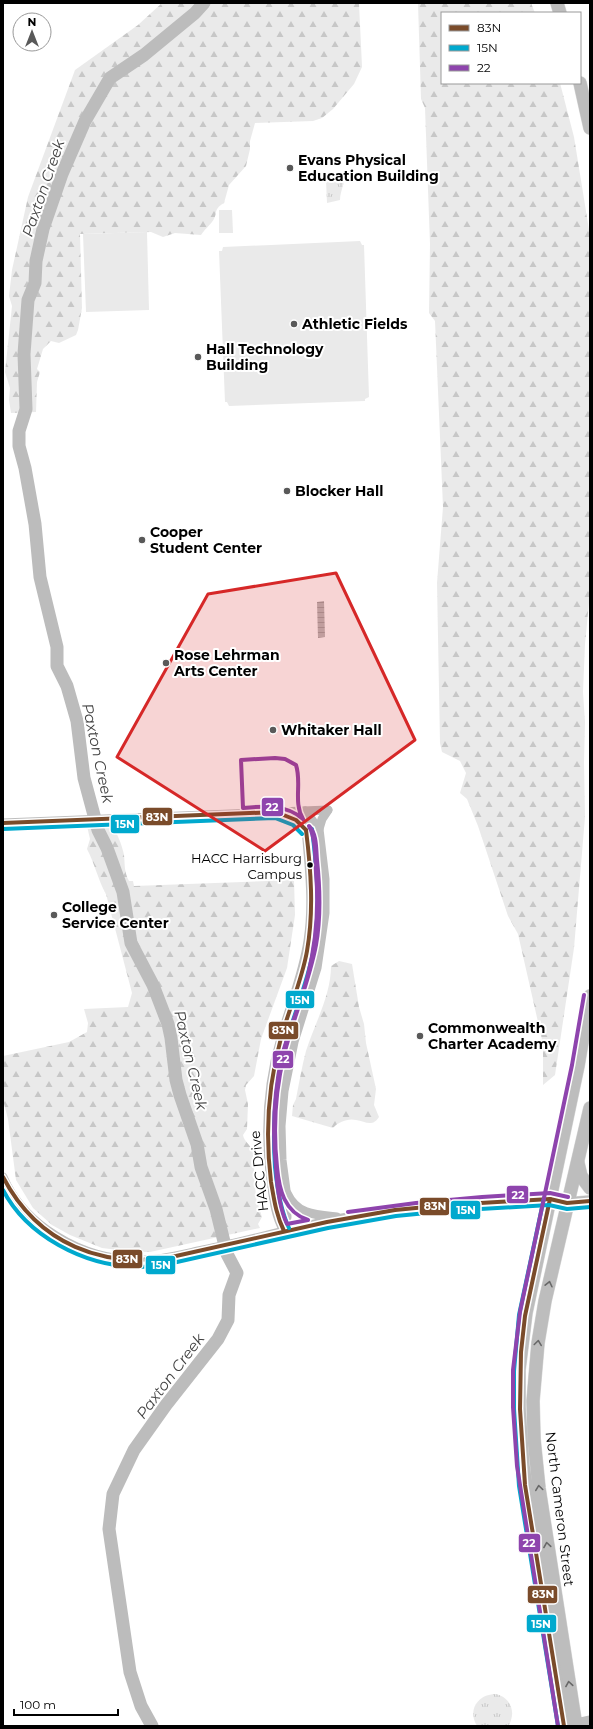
<svg xmlns="http://www.w3.org/2000/svg" width="593" height="1729" font-family="Montserrat,sans-serif">
  <style>
    .grass { fill: url(#grass-tufts) }
    .forest { fill: url(#forest-firs) }
    .pitch { fill: #eaeaea }
    .water { fill: url(#water-rules) }
    .lines { fill: none; stroke-linecap: round; stroke-linejoin: round }
    .river { stroke: #bcbcbc; stroke-width: 13 }
    .major-casing { stroke: #dbdbdb; stroke-width: 12 }
    .highway-casing { stroke: #dbdbdb; stroke-width: 14 }
    .minor { stroke: #bebebe; stroke-width: 9 }
    .major { stroke: #bdbdbd; stroke-width: 11 }
    .highway { stroke: #bdbdbd; stroke-width: 13 }
    .bus-1-casing { stroke: #fff; stroke-width: 7 }
    .bus-2-casing { stroke: #fff; stroke-width: 7 }
    .bus-3-casing { stroke: #fff; stroke-width: 7 }
    .bus-1 { stroke: #7a4b2a; stroke-width: 4 }
    .bus-2 { stroke: #00a9ce; stroke-width: 4 }
    .bus-3 { stroke: #8e44ad; stroke-width: 4 }
    .oneway { stroke: #686868 }
    .marked { fill: #d62828; fill-opacity: 0.2; stroke: #d62828; stroke-width: 3; stroke-linejoin: round }
    .poi-dot { fill: #595959; stroke: #fff; stroke-width: 1.5 }
    .bus-dot { fill: #000; stroke: #fff; stroke-width: 1.5 }
    .labels { text-anchor: middle; dominant-baseline: central; stroke-width: 4; stroke-linejoin: round; paint-order: stroke }
    .bus-label { font-size: 13px; fill: #000; stroke: #fff; text-anchor: end }
    .poi-label { font-size: 14px; font-weight: bold; fill: #000; stroke: #fff; text-anchor: start }
    .street-label { font-size: 14px; fill: #000; stroke: #fff }
    .water-label { font-size: 15px; font-style: italic; fill: #414141; stroke: #fff }
    .line-badge { stroke: #fff; stroke-width: 1.5 }
    .badge-label { font-size: 11px; text-anchor: middle; font-weight: bold; fill: #fff }
  </style>
  <defs>
    <pattern id="grass-tufts" width="24" height="20" patternUnits="userSpaceOnUse"><rect width="24" height="20" fill="#eaeaea"/><path d="M3 7l-1-3M5 7V3M7 7l1-3M15 17l-1-3M17 17v-4M19 17l1-3" fill="none" stroke="#c7c7c7"/></pattern>
    <pattern id="forest-firs" width="22" height="20" patternUnits="userSpaceOnUse"><rect width="22" height="20" fill="#eaeaea"/><path d="M5 1l3.5 6h-7zM16 11l3.5 6h-7z" fill="#c7c7c7"/></pattern>
    <pattern id="water-rules" width="6" height="5" patternUnits="userSpaceOnUse"><rect width="6" height="5" fill="#bcbcbc"/><path d="M0 2.5h6" fill="none" stroke="#a0a0a0"/></pattern>
  </defs>
  <rect width="100%" height="100%" fill="#fff"/>
  <g class="grass">
    <path d="M336,172l8,2c2,7 -4,17 -4,26l-13,3 -1,-23 3,-5 7,-1z"/>
    <path d="M496,1694c15,4 20,18 13,31l-32,1c-10,-16 1,-32 19,-32z"/>
  </g>
  <g class="forest">
    <path d="M162,3h197l3,64 -8,17 -21,25 -11,9 -9,3 -58,2 -5,18v8l-4,17 -17,19 -5,18c-12,7 -5,10 -12,19 -4,5 -7,7 -11,13l-26,-2 -12,4 -12,-5 -71,2 2,74 -4,22 -2,5 -17,8 -8,-2 -8,8 -6,20 3,3 -3,10 -1,30 -25,1 -2,-13 1,-12 -5,-16 7,-66 -3,-10 3,-26 16,-73 47,-127 63,-45z"/>
    <polygon points="418,3 531,3 535,13 442,13 442,83 560,83 574,137 590,236 589,603 585,644 583,692 585,722 584,762 585,817 574,948 555,1075 543,1085 543,1044 518,934 508,916 478,826 467,799 460,793 466,773 460,761 442,752 440,743 437,583 443,507 435,321 429,313 430,244 425,108 421,99"/>
    <path d="M112,824c5,10 10,20 12,31 1,10 0,17 5,26h4l1,5 160,-6 1,35 -8,53 -26,71 -7,37 -8,9 -1,5 3,14 -1,25 -4,6c1,7 9,10 10,18l3,45 6,19 -4,7 2,4 -110,24h-15l-33,-4 -32,-13 -18,-10 -19,-17 -17,-28 -8,-61 -5,-19v-44l66,-14 18,-10 1,-9 -4,-14 44,-2 4,-14 -26,-99c-8,-14 -11,-30 -19,-45l3,-10 -3,-13z"/>
    <path d="M339,961l13,3 7,43 5,17 2,19 10,46 -2,16 5,12c-7,11 -14,4 -23,3 -8,-2 -18,2 -23,8l-41,-12 1,-11 3,-6c3,-16 6,-33 10,-48 9,-28 25,-56 25,-85z"/>
  </g>
  <g class="pitch">
    <polygon points="219,210 232,210 233,233 219,233"/>
    <polygon points="147,232 149,310 86,312 83,234"/>
    <polygon points="360,241 362,245 364,245 369,397 365,399 365,401 229,406 227,402 225,402 219,251 222,251 223,247"/>
  </g>
  <polygon class="water" points="324,601 325,637 318,638 317,602"/>
  <g class="lines">
    <polyline class="river" points="152,1726 141,1706 130,1672 109,1529 113,1494 134,1450 166,1405 218,1339 228,1320 229,1295 237,1273 227,1254 216,1209 201,1167 197,1144 180,1095 176,1080 171,1038 168,1024 153,985 131,943 123,892 107,848 98,830 84,778 77,721 67,686 57,666 57,647 40,577 35,524 25,468 19,446 19,431 26,409 24,354 28,300 35,283 36,261 43,229 62,174 85,121 110,78 144,55 195,13 204,3"/>
    <defs>
      <polyline id="major" points="550,1199 567,1203 590,1201"/>
      <g id="highway">
        <polyline points="557,3 560,13"/>
        <polyline points="580,83 590,128"/>
        <polyline points="578,1163 581,1176 590,1188"/>
        <polyline points="564,1726 523,1465 519,1407 519,1370 526,1313 578,1066 590,996"/>
        <polyline points="576,1726 539,1488 534,1439 533,1401 538,1343 545,1301 590,1108"/>
      </g>
    </defs>
    <use href="#major" class="major-casing"/>
    <use href="#highway" class="highway-casing"/>
    <g class="minor">
      <polyline points="279,813 296,820 306,830"/>
      <polyline points="3,823 328,810"/>
      <polyline points="319,829 322,819 328,810"/>
      <path d="M3,1177c9,21 26,40 44,53 24,17 53,28 82,30 25,2 50,-5 74,-10 49,-10 96,-24 145,-33 67,-11 134,-15 202,-18"/>
      <path d="M287,1193c10,22 29,22 50,24"/>
      <polyline points="284,1231 287,1217 286,1190 282,1160 281,1126 284,1091 294,1042 317,968 325,913 325,879 319,829 305,811"/>
      <path d="M284,1231c-10,-17 -11,-38 -14,-58 -5,-45 -2,-91 11,-135 9,-33 22,-63 27,-97 7,-45 -1,-85 -3,-130"/>
      <polyline points="571,1726 576,1723 590,1720"/>
    </g>
    <use href="#major" class="major"/>
    <use href="#highway" class="highway"/>
    <defs>
      <g id="bus-1">
        <polyline points="3,823 276,812 296,820 306,830"/>
        <path d="M3,1177c35,67 100,93 173,79l151,-34 68,-12 52,-5 103,-6 17,4 23,-2"/>
        <polyline points="550,1199 525,1316 521,1352 520,1409 525,1485 564,1726"/>
        <path d="M284,1231c-8,-16 -10,-32 -13,-49 -6,-49 -3,-97 10,-144 8,-29 21,-58 26,-87 7,-40 4,-81 -1,-121"/>
      </g>
      <g id="bus-2">
        <polyline points="3,829 275,818 293,825 302,834"/>
        <path d="M3,1190c24,46 80,75 132,77 14,0 28,-2 42,-5l151,-34 68,-12 51,-5 102,-6 18,4 23,-2"/>
        <polyline points="544,1198 519,1315 514,1371 514,1409 519,1486 558,1726"/>
        <path d="M289,1228c-9,-19 -12,-41 -14,-61 -3,-43 0,-85 12,-127 8,-29 20,-57 26,-87 8,-40 4,-83 -1,-124"/>
      </g>
      <g id="bus-3">
        <path d="M275,758l10,1 11,6c6,18 -3,37 7,54 -17,-15 -39,-13 -60,-11l-2,-48z"/>
        <path d="M309,826c8,8 7,23 8,34 3,28 4,57 -1,85 -7,38 -23,73 -32,110 -9,37 -11,74 -7,112 2,22 7,45 31,53l-21,4c-8,-17 -10,-37 -11,-56 -4,-37 -2,-75 6,-112 7,-27 19,-53 26,-81 8,-33 11,-68 8,-102 -1,-15 0,-34 -7,-47z"/>
        <polyline points="348,1212 416,1203 482,1197 550,1193 568,1197"/>
        <polyline points="558,1726 517,1466 513,1407 513,1370 520,1312 572,1065 584,995"/>
      </g>
    </defs>
    <use href="#bus-1" class="bus-1-casing"/>
    <use href="#bus-2" class="bus-2-casing"/>
    <use href="#bus-3" class="bus-3-casing"/>
    <use href="#bus-1" class="bus-1"/>
    <use href="#bus-2" class="bus-2"/>
    <use href="#bus-3" class="bus-3"/>
  </g>
  <defs><path id="oneway-chevron" d="M-2-3.5L2.5 0L-2 3.5" fill="none" stroke-width="1.6" stroke-linecap="round" stroke-linejoin="round"/></defs>
  <g class="oneway">
    <use href="#oneway-chevron" transform="translate(549 1284) rotate(-77)"/>
    <use href="#oneway-chevron" transform="translate(538 1343) rotate(-82)"/>
    <use href="#oneway-chevron" transform="translate(539 1488) rotate(-98)"/>
    <use href="#oneway-chevron" transform="translate(547 1545) rotate(-99)"/>
    <use href="#oneway-chevron" transform="translate(569 1684) rotate(-99)"/>
  </g>
  <path class="marked" d="M336,573l79,167 -150,111 -148,-94 91,-163z"/>
  <g class="poi-dot">
    <circle cx="290" cy="168" r="4"/>
    <circle cx="294" cy="324" r="4"/>
    <circle cx="198" cy="357" r="4"/>
    <circle cx="287" cy="491" r="4"/>
    <circle cx="142" cy="540" r="4"/>
    <circle cx="166" cy="663" r="4"/>
    <circle cx="273" cy="730" r="4"/>
    <circle cx="54" cy="915" r="4"/>
    <circle cx="420" cy="1036" r="4"/>
  </g>
  <circle class="bus-dot" cx="310" cy="865" r="3.5"/>
  <g class="labels">
    <g class="bus-label">
      <text x="302" y="858">HACC Harrisburg<tspan x="302" dy="16">Campus</tspan></text>
    </g>
    <g class="poi-label">
      <text x="298" y="160">Evans Physical<tspan x="298" dy="16">Education Building</tspan></text>
      <text x="302" y="324">Athletic Fields</text>
      <text x="206" y="349">Hall Technology<tspan x="206" dy="16">Building</tspan></text>
      <text x="295" y="491">Blocker Hall</text>
      <text x="150" y="532">Cooper<tspan x="150" dy="16">Student Center</tspan></text>
      <text x="174" y="655">Rose Lehrman<tspan x="174" dy="16">Arts Center</tspan></text>
      <text x="281" y="730">Whitaker Hall</text>
      <text x="62" y="907">College<tspan x="62" dy="16">Service Center</tspan></text>
      <text x="428" y="1028">Commonwealth<tspan x="428" dy="16">Charter Academy</tspan></text>
    </g>
    <g class="street-label">
      <text transform="translate(259 1171) rotate(-96)">HACC Drive</text>
      <text transform="translate(560 1509) rotate(83)">North Cameron Street</text>
    </g>
    <g class="water-label">
      <text transform="translate(43 188) rotate(-71)">Paxton Creek</text>
      <text transform="translate(98 753) rotate(78)">Paxton Creek</text>
      <text transform="translate(191 1060) rotate(77)">Paxton Creek</text>
      <text transform="translate(170 1376) rotate(-53)">Paxton Creek</text>
    </g>
  </g>
  <g class="line-badge">
    <rect x="261" y="797" width="23" height="20" rx="4" fill="#8e44ad"/>
    <rect x="142" y="807" width="31" height="19" rx="4" fill="#7a4b2a"/>
    <rect x="110" y="814" width="30" height="20" rx="4" fill="#00a9ce"/>
    <rect x="285" y="990" width="30" height="19" rx="4" fill="#00a9ce"/>
    <rect x="268" y="1021" width="31" height="19" rx="4" fill="#7a4b2a"/>
    <rect x="272" y="1050" width="22" height="19" rx="4" fill="#8e44ad"/>
    <rect x="506" y="1185" width="23" height="19" rx="4" fill="#8e44ad"/>
    <rect x="419" y="1197" width="31" height="19" rx="4" fill="#7a4b2a"/>
    <rect x="450" y="1200" width="31" height="20" rx="4" fill="#00a9ce"/>
    <rect x="112" y="1249" width="31" height="20" rx="4" fill="#7a4b2a"/>
    <rect x="145" y="1255" width="31" height="20" rx="4" fill="#00a9ce"/>
    <rect x="518" y="1533" width="23" height="20" rx="4" fill="#8e44ad"/>
    <rect x="527" y="1585" width="31" height="19" rx="4" fill="#7a4b2a"/>
    <rect x="526" y="1614" width="31" height="19" rx="4" fill="#00a9ce"/>
  </g>
  <g class="badge-label">
    <text x="272" y="811">22</text>
    <text x="157" y="821">83N</text>
    <text x="125" y="828">15N</text>
    <text x="300" y="1004">15N</text>
    <text x="283" y="1034">83N</text>
    <text x="283" y="1063">22</text>
    <text x="518" y="1199">22</text>
    <text x="435" y="1210">83N</text>
    <text x="466" y="1214">15N</text>
    <text x="127" y="1263">83N</text>
    <text x="161" y="1269">15N</text>
    <text x="529" y="1547">22</text>
    <text x="543" y="1598">83N</text>
    <text x="541" y="1628">15N</text>
  </g>
  <rect width="593" height="1729" fill="none" stroke="#000000" stroke-width="8"/>
  <rect x="441" y="12" width="140" height="72" fill="#ffffff" stroke="#999999"/>
  <rect x="449" y="25" width="20" height="6" fill="#7a4b2a" stroke="#999999"/>
  <text x="477" y="32" font-size="12" fill="#000000">83N</text>
  <rect x="449" y="45" width="20" height="6" fill="#00a9ce" stroke="#999999"/>
  <text x="477" y="52" font-size="12" fill="#000000">15N</text>
  <rect x="449" y="65" width="20" height="6" fill="#8e44ad" stroke="#999999"/>
  <text x="477" y="72" font-size="12" fill="#000000">22</text>
  <g transform="translate(32 32)"><circle r="19" fill="#ffffff" stroke="#999999"/>
  <path d="M0-3L7 15L0 10L-7 15Z" fill="#595959"/>
  <text y="-6" font-size="11" font-weight="bold" text-anchor="middle" fill="#000000">N</text>
  </g>
  <path d="M14 1709v6h104v-6" fill="none" stroke="#000000" stroke-width="2"/>
  <text x="20" y="1709" font-size="12" fill="#000000" stroke="#ffffff" stroke-width="3" paint-order="stroke">100 m</text>
</svg>
